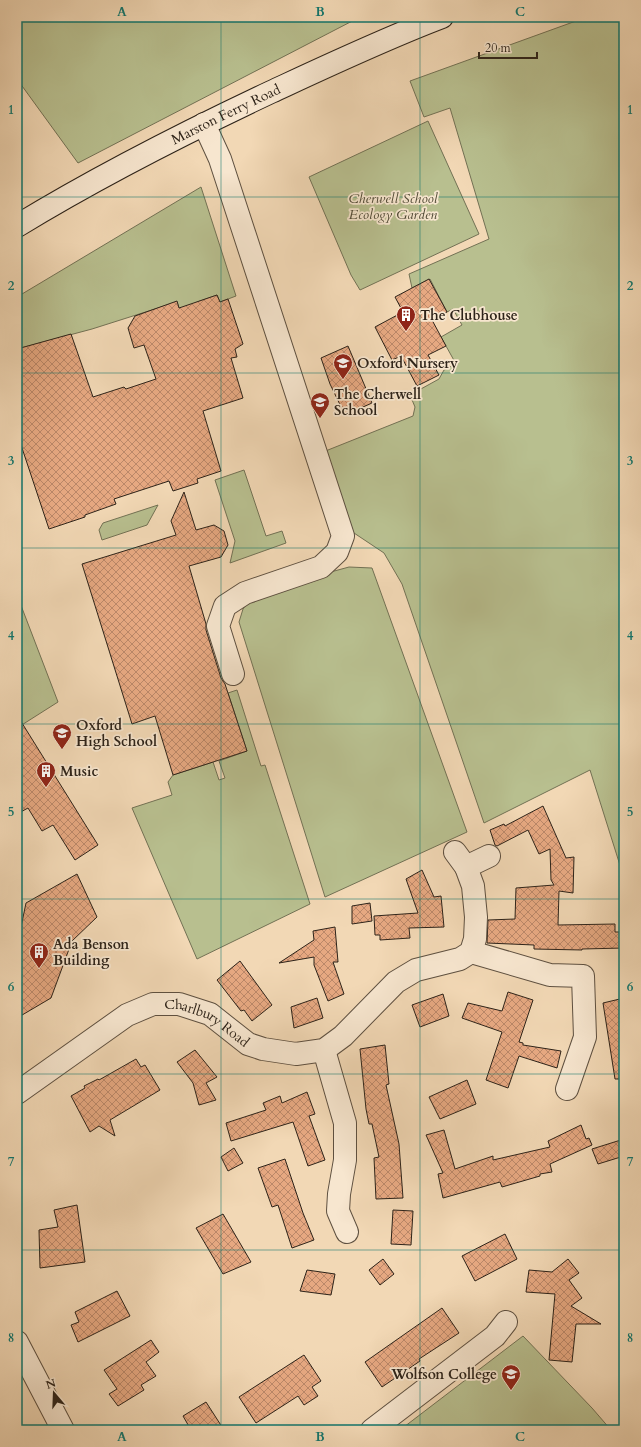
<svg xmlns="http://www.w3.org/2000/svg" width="641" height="1447" font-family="Cardo,serif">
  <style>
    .green { fill: #b8bf8f; stroke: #727154 }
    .building { fill: url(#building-cross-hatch); stroke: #2d2319 }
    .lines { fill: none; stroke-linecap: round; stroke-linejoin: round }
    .street-casing { stroke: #5e5040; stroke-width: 24 }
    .secondary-casing { stroke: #2d2319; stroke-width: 24 }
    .street { stroke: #f7e6cf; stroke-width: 22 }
    .secondary { stroke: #f7e6cf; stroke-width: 22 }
    .grid { fill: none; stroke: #0f766e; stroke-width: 1; stroke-opacity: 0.55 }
    .labels { text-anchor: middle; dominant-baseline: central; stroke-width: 3.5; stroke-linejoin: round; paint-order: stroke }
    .street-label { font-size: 14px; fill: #2d2319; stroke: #f7e6cf }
    .park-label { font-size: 14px; font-style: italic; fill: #504a36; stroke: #f7e6cf }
    .poi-label { font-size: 14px; font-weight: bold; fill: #2d2319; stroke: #f7e6cf; text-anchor: start }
    .neatline { fill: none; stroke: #0f766e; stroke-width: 1.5 }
    .grid-label { font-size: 13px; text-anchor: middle; font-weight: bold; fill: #0f766e }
  </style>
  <defs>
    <pattern id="building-cross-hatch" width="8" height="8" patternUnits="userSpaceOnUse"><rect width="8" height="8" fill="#e6a881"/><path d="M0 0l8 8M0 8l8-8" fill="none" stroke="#bb8869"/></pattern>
  </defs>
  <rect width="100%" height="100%" fill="#f2d8b5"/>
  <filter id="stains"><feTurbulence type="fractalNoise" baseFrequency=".005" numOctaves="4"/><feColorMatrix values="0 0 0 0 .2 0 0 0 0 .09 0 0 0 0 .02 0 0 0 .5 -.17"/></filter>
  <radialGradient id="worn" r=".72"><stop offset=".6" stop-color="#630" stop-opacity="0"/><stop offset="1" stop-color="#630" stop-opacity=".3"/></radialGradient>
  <g class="green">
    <polygon points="17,17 360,17 78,163 17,79"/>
    <polygon points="587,17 624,17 624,878 590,770 484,823 402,584 384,553 348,529 323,452 413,416 415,407 410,395 439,379 444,370 456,364 441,337 462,325 453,309 447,312 430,279 412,288 409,274 489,239 450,108 424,117 410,81"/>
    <polygon points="428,121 479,234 360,290 351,275 309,177"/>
    <polygon points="201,187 236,296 220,302 217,295 197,302 181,314 177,302 92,329 17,349 17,297"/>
    <polygon points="244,470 266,536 282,531 286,543 230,563 235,541 215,480"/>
    <polygon points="158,505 147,525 102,540 99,530 103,523"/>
    <polygon points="349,567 372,568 467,832 325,897 239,622 243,609 252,597 316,576"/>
    <polygon points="17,595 58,702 17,728"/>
    <polygon points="237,690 261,766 265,765 310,904 197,959 132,808 172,795 168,782 173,775 213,762 219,780 225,778 219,761 247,751 228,693"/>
    <polygon points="523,1336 592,1408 611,1430 400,1430"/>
  </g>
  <g class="building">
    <polygon points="429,279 447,312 432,320 446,346 428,355 439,375 417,386 401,356 392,360 375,327 403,312 395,297"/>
    <polygon points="217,295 220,302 228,299 243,344 235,349 237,357 231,358 243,398 203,411 221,471 197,479 198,483 173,491 169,481 114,499 116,504 85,515 85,517 49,529 17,433 17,349 71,334 93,397 124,387 126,389 156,379 144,345 134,348 128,328 135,316 177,301 179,308"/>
    <polygon points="348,346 372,403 345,415 330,384 321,358"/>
    <polygon points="184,492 196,530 214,525 224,531 228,545 221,557 189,566 206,624 206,630 221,678 225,684 247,751 173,775 155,716 132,724 82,564 176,535 171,521"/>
    <polygon points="17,715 98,845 75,860 53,825 42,831 28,808 17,814"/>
    <polygon points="543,806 566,858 574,857 573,893 559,891 558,925 615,924 615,932 623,932 624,948 582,949 582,950 534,949 534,945 487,943 488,920 515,919 516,888 554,885 551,880 550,849 539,854 528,830 497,846 495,845 490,830 504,824 505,826"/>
    <polygon points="422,870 434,897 441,896 444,927 409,928 410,938 380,940 380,935 375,935 374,916 418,913 406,879"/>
    <polygon points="77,874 97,917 72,941 51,998 17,1018 17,929 21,927 26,903"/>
    <polygon points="370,903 372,921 352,924 352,906"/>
    <polygon points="335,927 338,962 333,962 344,994 328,1001 314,965 314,957 279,963 314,940 313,931"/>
    <polygon points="240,961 272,1005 252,1021 244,1010 241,1011 217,980"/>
    <polygon points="508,992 533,1000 519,1042 523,1043 523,1045 561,1051 557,1068 519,1056 508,1088 486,1080 502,1032 462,1018 468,1003 502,1011"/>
    <polygon points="443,994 449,1016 420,1027 412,1005"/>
    <polygon points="317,998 323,1018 294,1028 291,1007"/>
    <polygon points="624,998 624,1079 615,1079 603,1003"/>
    <polygon points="385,1045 389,1084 386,1085 399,1144 403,1198 376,1199 374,1158 379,1157 372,1124 369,1124 366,1109 360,1049"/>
    <polygon points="195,1050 217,1077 206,1083 216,1100 199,1105 193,1083 177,1062"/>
    <polygon points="136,1059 141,1067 145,1065 160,1090 110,1120 115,1136 99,1126 90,1132 71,1096 85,1088 84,1086 98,1079 99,1080"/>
    <polygon points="467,1080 476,1104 440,1119 429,1097"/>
    <polygon points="307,1092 315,1114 309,1116 325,1160 308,1166 293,1122 231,1141 226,1123 266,1110 263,1103 280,1096 282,1103"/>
    <polygon points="581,1125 586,1139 589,1138 592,1145 550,1164 552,1172 540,1174 540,1176 502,1187 500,1182 443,1198 438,1174 443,1173 426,1135 444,1130 455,1169 493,1156 493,1160 550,1147 548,1141"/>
    <polygon points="624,1139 624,1156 598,1164 592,1149"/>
    <polygon points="234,1148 243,1163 228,1171 221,1157"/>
    <polygon points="285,1159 303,1213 314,1240 292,1248 278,1205 272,1207 258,1168"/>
    <polygon points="77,1205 85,1262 40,1268 39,1230 58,1227 54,1210"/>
    <polygon points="393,1210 413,1211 411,1245 391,1244"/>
    <polygon points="223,1214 251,1262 223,1274 196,1228"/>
    <polygon points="505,1234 517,1259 475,1281 462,1256"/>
    <polygon points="383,1259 394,1274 380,1285 369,1270"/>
    <polygon points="568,1259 579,1273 569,1280 582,1298 571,1306 601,1324 576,1324 572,1362 549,1360 555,1294 526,1292 529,1270 552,1272"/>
    <polygon points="307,1270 335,1274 331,1295 300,1291"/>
    <polygon points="117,1291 130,1316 78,1342 71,1325 79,1322 75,1312"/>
    <polygon points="442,1308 459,1333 419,1359 420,1361 382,1387 365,1362"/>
    <polygon points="151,1340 159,1352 146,1362 156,1376 141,1385 144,1390 118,1406 109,1394 117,1389 104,1370"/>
    <polygon points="304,1355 321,1381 312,1387 318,1396 304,1405 298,1396 256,1423 239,1397"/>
    <polygon points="206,1402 224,1430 191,1430 183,1416"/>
  </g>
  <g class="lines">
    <defs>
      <g id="street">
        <polyline points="204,124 220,159 343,536 337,552 321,567 245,593 225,606 218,626 233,674"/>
        <polyline points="455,852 466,867"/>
        <polyline points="471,952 550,975 583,976 585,1037 567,1089"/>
        <polyline points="324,1050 345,1123 345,1160 339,1194 338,1211 347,1232"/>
        <path id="s1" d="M17,1093l110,-78 26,-11h26l31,10 38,30 15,5 33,5 28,-4 19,-14 53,-54 20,-12 44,-11 11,-7 4,-13 1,-22 -3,-31 -7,-19 23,-11"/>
        <polyline points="17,1342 63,1430"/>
        <polyline points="372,1430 495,1336 506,1322"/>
      </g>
      <g id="secondary">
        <path id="s2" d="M17,226c82,-50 167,-93 254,-134 56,-26 113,-53 171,-75"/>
      </g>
    </defs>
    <use href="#street" class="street-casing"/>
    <use href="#secondary" class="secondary-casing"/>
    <use href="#street" class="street"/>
    <use href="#secondary" class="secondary"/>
  </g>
  <path class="grid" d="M221,17v1413M420,17v1413M17,197h607M17,373h607M17,548h607M17,724h607M17,899h607M17,1074h607M17,1250h607"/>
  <defs>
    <symbol id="building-pin" viewBox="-11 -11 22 30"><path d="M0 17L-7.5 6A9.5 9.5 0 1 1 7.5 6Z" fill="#8f2418" stroke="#f7e6cf"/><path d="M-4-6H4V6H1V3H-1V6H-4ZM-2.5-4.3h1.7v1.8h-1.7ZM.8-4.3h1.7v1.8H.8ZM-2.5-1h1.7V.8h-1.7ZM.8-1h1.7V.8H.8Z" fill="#fff"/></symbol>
    <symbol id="school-pin" viewBox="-11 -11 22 30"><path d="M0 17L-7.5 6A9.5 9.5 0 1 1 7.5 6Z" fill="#8f2418" stroke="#f7e6cf"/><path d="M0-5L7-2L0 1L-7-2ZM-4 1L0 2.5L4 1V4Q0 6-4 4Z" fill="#fff"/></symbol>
    <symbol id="university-pin" viewBox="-11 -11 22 30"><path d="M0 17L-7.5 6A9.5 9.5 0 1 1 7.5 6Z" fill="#8f2418" stroke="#f7e6cf"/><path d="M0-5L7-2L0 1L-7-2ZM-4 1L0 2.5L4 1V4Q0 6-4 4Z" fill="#fff"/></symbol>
  </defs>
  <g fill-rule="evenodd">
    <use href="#building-pin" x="395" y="304" width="22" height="30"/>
    <use href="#school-pin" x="332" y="352" width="22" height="30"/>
    <use href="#school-pin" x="309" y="391" width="22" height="30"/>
    <use href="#school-pin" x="51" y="722" width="22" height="30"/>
    <use href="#building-pin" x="35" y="760" width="22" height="30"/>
    <use href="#building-pin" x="28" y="941" width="22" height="30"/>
    <use href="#university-pin" x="500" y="1363" width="22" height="30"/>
  </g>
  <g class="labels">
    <g class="street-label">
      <text stroke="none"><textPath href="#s2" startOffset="237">Marston Ferry Road</textPath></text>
      <text stroke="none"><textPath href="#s1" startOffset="222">Charlbury Road</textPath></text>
    </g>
    <g class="park-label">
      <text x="393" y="198">Cherwell School<tspan x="393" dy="16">Ecology Garden</tspan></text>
    </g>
    <g class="poi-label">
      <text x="420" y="315">The Clubhouse</text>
      <text x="357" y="363">Oxford Nursery</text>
      <text x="334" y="394">The Cherwell<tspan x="334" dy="16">School</tspan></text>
      <text x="76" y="725">Oxford<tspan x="76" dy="16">High School</tspan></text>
      <text x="60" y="771">Music</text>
      <text x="53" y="944">Ada Benson<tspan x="53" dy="16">Building</tspan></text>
      <text x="497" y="1374" text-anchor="end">Wolfson College</text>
    </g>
  </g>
  <rect width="641" height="1447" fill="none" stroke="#f2d8b5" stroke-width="44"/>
  <g transform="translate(54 1393) rotate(341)" stroke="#f7e6cf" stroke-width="3" paint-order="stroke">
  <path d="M0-3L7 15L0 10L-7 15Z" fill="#2d2319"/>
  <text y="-6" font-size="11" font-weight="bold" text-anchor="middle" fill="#2d2319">N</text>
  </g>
  <path d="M479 52v6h58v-6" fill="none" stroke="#2d2319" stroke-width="2"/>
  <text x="485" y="52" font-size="12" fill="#2d2319" stroke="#f7e6cf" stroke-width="3" paint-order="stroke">20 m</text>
  <rect x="22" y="22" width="597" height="1403" class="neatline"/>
  <g class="grid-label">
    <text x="122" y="16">A</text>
    <text x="320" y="16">B</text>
    <text x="520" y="16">C</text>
    <text x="11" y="114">1</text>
    <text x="630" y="114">1</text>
    <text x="11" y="290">2</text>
    <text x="630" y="290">2</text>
    <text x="11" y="465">3</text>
    <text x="630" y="465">3</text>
    <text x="11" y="640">4</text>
    <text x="630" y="640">4</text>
    <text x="11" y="816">5</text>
    <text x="630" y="816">5</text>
    <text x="11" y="991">6</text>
    <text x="630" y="991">6</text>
    <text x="11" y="1166">7</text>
    <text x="630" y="1166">7</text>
    <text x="11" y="1342">8</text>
    <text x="630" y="1342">8</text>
    <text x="122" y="1441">A</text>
    <text x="320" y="1441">B</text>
    <text x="520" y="1441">C</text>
  </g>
  <rect width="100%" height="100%" filter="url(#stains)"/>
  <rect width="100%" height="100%" fill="url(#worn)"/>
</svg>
